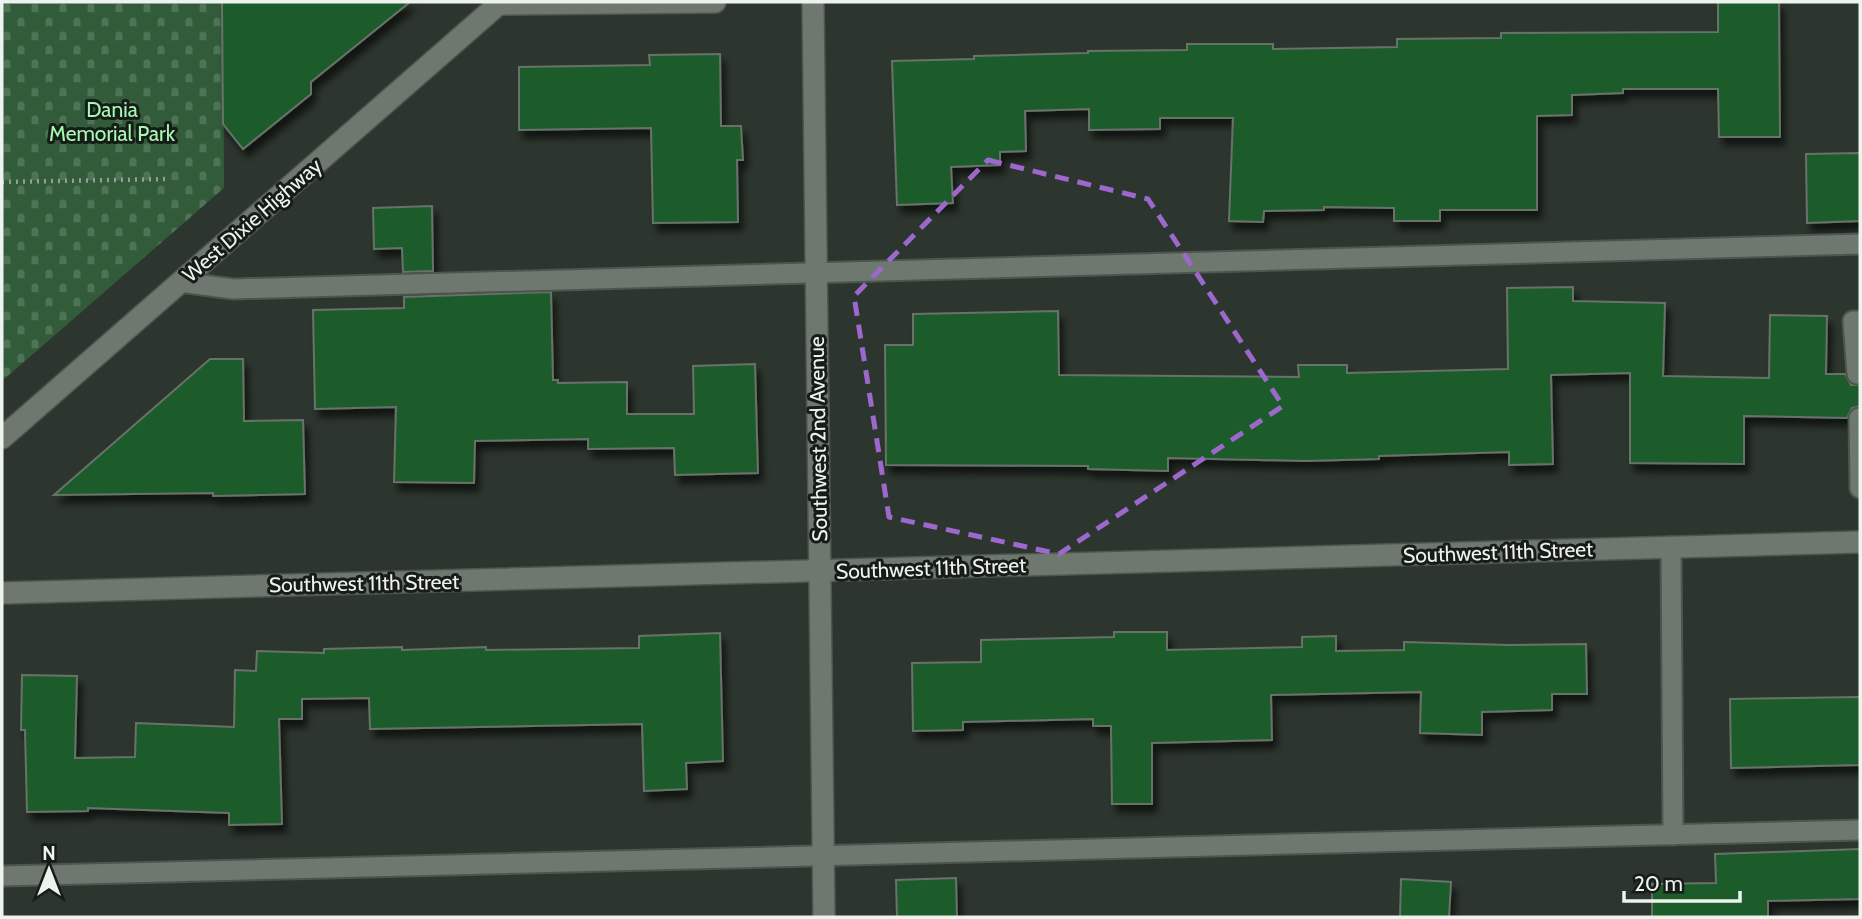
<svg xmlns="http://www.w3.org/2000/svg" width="1862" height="919" font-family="Cabin,sans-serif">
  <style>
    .cemetery { fill: url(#cemetery-stones) }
    .building { fill: #1c5b2c; stroke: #687269; stroke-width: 2; filter: url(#shadow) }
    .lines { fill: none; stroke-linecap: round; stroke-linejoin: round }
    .lane-casing { stroke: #4d554e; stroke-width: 23 }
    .street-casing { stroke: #4d554e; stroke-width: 24 }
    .secondary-casing { stroke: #4d554e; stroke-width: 24 }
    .path { stroke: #969d97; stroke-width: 4.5; stroke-dasharray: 2 5; stroke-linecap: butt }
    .lane { stroke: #6e786f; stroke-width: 19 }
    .street { stroke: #6e786f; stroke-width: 21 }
    .secondary { stroke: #6e786f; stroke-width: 21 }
    .marked { fill: none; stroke: #9d68cd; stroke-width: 5; stroke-dasharray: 14 9; stroke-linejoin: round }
    .labels { text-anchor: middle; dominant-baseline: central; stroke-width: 6; stroke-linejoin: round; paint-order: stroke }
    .park-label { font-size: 21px; fill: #a4fab1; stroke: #181c19 }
    .street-label { font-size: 21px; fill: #edf3ee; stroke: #181c19 }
  </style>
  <defs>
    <pattern id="cemetery-stones" width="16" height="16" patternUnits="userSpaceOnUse" patternTransform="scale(1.75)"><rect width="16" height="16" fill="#315b39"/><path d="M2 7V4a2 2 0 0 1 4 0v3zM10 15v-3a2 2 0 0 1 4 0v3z" fill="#4f7356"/></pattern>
    <filter id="shadow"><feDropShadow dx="4.5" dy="8" stdDeviation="3.5" flood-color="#0009"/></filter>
  </defs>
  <rect width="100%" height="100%" fill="#2d362e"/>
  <polygon class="cemetery" points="2,2 223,2 224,188 2,381"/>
  <g class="building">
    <polygon points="222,2 410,2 311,82 311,94 243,149 223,124"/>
    <polygon points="1718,2 1779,2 1780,137 1719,137 1718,89 1623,89 1623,93 1572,95 1572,115 1537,116 1537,210 1440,210 1440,221 1394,221 1394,208 1324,207 1324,210 1264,211 1263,222 1229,221 1233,118 1160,118 1160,129 1089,130 1089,109 1025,111 1026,151 1000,152 1000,165 951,167 953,203 897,205 892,61 974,59 974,56 1088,53 1088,51 1187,50 1187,44 1273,44 1273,49 1397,47 1397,39 1501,38 1501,33 1718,32"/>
    <polygon points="720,54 721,126 741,126 743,160 737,160 738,222 653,223 651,128 519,130 519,67 650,65 649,55"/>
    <polygon points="1860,153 1860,221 1807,223 1806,154"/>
    <polygon points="432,206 433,271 403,272 402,248 374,249 373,208"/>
    <polygon points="1573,287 1573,301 1665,303 1663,376 1769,378 1770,315 1827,316 1826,374 1845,374 1851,385 1860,385 1860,406 1852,408 1847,418 1744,416 1744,464 1630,463 1630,373 1551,375 1553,464 1509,465 1509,452 1379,456 1379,459 1306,461 1168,458 1168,471 1088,469 1088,466 886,465 885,345 913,345 913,314 1058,311 1059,375 1299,377 1298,365 1347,365 1347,373 1508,369 1507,288"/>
    <polygon points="551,292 553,380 558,380 558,383 627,382 627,414 694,414 693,366 755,364 758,473 675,475 674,448 588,449 588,439 475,441 474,483 394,482 396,407 315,409 313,310 404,308 404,297"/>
    <polygon points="210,359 243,359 244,421 303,420 305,494 213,496 213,493 54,495"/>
    <polygon points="1114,632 1167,632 1167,650 1302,647 1302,637 1336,636 1336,651 1404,650 1404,642 1509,645 1586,644 1587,694 1552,694 1552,710 1482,712 1482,735 1420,733 1421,692 1271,695 1272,740 1152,743 1152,804 1112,804 1111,726 1093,726 1093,719 963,722 963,730 913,731 912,663 981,662 981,640 1114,637"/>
    <polygon points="720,633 723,761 686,763 687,789 644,791 642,724 370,729 369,698 302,699 302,719 279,719 282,824 229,825 229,813 88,808 88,811 27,812 25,730 21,730 22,675 77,676 75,758 135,757 136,723 234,727 235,670 256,671 257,651 324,653 324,649 402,647 402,650 486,647 486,650 639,648 639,636"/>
    <polygon points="1860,697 1860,765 1731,768 1730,699"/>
    <polygon points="1860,849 1860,899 1768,901 1768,917 1652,917 1652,884 1716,883 1715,854"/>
    <polygon points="956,878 957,917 897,917 896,880"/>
    <polygon points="1401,879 1451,882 1449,917 1400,917"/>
  </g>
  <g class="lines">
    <defs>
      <g id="lane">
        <polyline points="180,282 233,289 1860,244"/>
        <polyline points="1857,374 1853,321 1860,321"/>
        <polyline points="1859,418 1860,488"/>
        <polyline points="1671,547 1673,835"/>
        <polyline points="2,876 1860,830"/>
      </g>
      <g id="street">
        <polyline points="813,2 824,917"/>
        <polyline points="499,4 715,2"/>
        <polyline points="2,593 1860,542"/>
      </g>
      <polyline id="secondary" points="2,438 501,2"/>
    </defs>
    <use href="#lane" class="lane-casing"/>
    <use href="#street" class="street-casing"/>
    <use href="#secondary" class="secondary-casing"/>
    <polyline class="path" points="2,182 168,179"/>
    <use href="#lane" class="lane"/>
    <use href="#street" class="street"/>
    <use href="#secondary" class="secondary"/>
  </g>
  <path class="marked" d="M988,160l160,39 135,207 -224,148 -170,-37 -35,-221z"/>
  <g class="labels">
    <g class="park-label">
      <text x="112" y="109">Dania<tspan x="112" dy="24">Memorial Park</tspan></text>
    </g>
    <g class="street-label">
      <text transform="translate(252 220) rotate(-41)">West Dixie Highway</text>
      <text transform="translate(818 439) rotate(-91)">Southwest 2nd Avenue</text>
      <text transform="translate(1498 552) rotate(-2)">Southwest 11th Street</text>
      <text transform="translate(931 568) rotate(-2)">Southwest 11th Street</text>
      <text transform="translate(364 583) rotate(-1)">Southwest 11th Street</text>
    </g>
  </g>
  <rect width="1862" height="919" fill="none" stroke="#edf3ee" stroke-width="7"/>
  <g transform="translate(49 870)" stroke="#181c19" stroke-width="5" paint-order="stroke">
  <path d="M0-5L12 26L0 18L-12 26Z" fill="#edf3ee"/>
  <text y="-10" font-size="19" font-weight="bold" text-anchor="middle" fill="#edf3ee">N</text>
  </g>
  <path d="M1624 891v10h116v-10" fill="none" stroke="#edf3ee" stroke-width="3.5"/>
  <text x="1634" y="891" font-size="21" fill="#edf3ee" stroke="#181c19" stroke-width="5" paint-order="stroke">20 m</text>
</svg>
